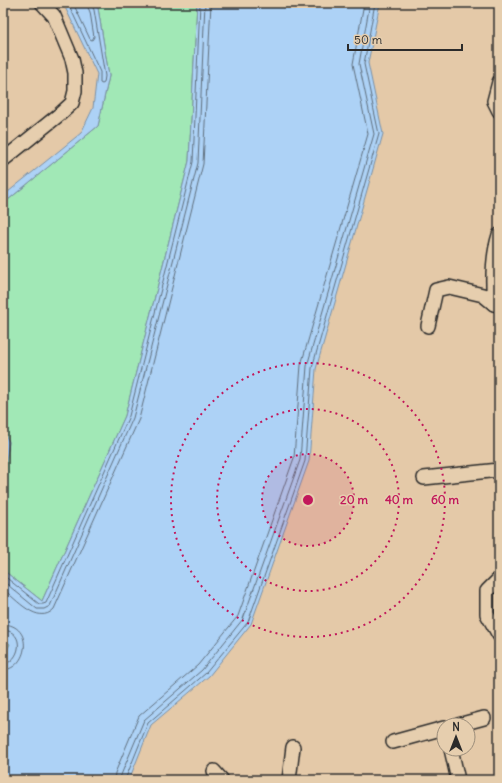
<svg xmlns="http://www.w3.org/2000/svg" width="502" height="783" font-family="Delius,sans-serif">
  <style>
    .green { fill: #a1e8b6; stroke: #668a70 }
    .water { fill: #add2f6; stroke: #798fa5 }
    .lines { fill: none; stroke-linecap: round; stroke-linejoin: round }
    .shore { stroke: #5f6e7c; stroke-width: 1 }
    .minor-casing { stroke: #2b2b2b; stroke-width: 16 }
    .minor { stroke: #e6ceae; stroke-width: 13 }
    .ring { fill: none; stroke: #c2185b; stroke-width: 2; stroke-dasharray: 2 4 }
    .centre { fill: #c2185b; stroke: #e6ceae; stroke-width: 2 }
    .ring-label { font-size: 12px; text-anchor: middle; font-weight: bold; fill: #c2185b; stroke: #e6ceae; stroke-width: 3; stroke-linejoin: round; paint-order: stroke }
  </style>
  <rect width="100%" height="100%" fill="#e4c9a8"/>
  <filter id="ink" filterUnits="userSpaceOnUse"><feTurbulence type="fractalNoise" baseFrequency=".025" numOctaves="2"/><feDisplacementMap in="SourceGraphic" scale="8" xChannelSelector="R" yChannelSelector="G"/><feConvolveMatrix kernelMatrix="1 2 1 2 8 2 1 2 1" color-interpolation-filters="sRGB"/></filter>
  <g filter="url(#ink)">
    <g class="green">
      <polygon points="94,3 197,3 189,161 125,416 42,601 3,570 3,481 9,442 3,430 3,204 98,126 109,76 98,8"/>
      <polygon points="3,638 11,644 3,658"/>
    </g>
    <g class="water">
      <polygon points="63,3 94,3 98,8 109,76 98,126 3,204 3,196 81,133 93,108 97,74"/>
      <polygon points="197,3 380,3 368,63 383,134 316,369 309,461 251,624 209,676 151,725 129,780 3,780 3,658 10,644 3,638 3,570 42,601 125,416 189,161"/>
      <polygon points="3,430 9,442 3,481"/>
    </g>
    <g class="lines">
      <g class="shore">
        <polyline points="68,3 100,72 100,83 102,84 104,83 105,76 94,10 91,3"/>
        <polyline points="73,3 90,39 92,40 94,37 90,12 86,3"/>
        <polyline points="3,575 39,604 43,604 46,603 129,416 193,162 200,3"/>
        <polyline points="3,581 37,609 44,609 50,606 133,418 198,163 205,3"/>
        <path d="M3,589c13,10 35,37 51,20l85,-190 64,-255 8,-161"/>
        <path d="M3,624c32,1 25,45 0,46"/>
        <path d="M3,630c24,1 17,33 0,34"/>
        <polyline points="114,780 115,773 139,716 198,665 238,616 294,458 301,365 368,134 353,64 364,3"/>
        <polyline points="120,780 121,775 144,720 202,670 243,619 300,460 307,366 374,134 359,64 370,3"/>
        <polyline points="125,780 148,723 206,673 248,622 305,461 312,368 379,134 364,64 375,3"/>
      </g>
      <defs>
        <g id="minor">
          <polyline points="499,82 494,101 499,111"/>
          <polyline points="3,160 60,114 72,103 75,91 75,73 72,59 54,16 42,3"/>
          <path d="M498,305l-4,-1c-2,-23 -2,-47 5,-69"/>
          <polyline points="428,326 436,290 449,287 483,295 494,304"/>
          <polyline points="424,478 499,470"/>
          <polyline points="499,579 487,591 487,614 499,635"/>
          <polyline points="458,725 484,718"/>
          <polyline points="393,742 444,728"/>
          <polyline points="451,749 458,780"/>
          <polyline points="214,771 222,780"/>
          <polyline points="289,780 293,747"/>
        </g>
      </defs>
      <use href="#minor" class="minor-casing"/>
      <use href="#minor" class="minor"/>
    </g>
  </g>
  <circle cx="308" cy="500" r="46" fill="#c2185b" fill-opacity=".12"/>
  <g class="ring">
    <circle cx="308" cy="500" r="46"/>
    <circle cx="308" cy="500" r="91"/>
    <circle cx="308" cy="500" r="137"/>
  </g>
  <circle cx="308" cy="500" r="6" class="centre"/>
  <g class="ring-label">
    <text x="354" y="504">20 m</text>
    <text x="399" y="504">40 m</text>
    <text x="445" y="504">60 m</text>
  </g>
  <rect width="502" height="783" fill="none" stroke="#e6ceae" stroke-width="16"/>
  <rect x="8" y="8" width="486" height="767" fill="none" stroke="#2b2b2b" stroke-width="1.5" filter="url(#ink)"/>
  <g transform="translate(456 737)"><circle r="19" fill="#e6ceae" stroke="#9b8d7a"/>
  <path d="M0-3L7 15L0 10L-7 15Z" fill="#2b2b2b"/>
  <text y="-6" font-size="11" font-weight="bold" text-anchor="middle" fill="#2b2b2b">N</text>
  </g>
  <path d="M348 44v6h114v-6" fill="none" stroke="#2b2b2b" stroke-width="2"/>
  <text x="354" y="44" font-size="12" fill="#2b2b2b" stroke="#e6ceae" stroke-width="3" paint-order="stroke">50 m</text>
</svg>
